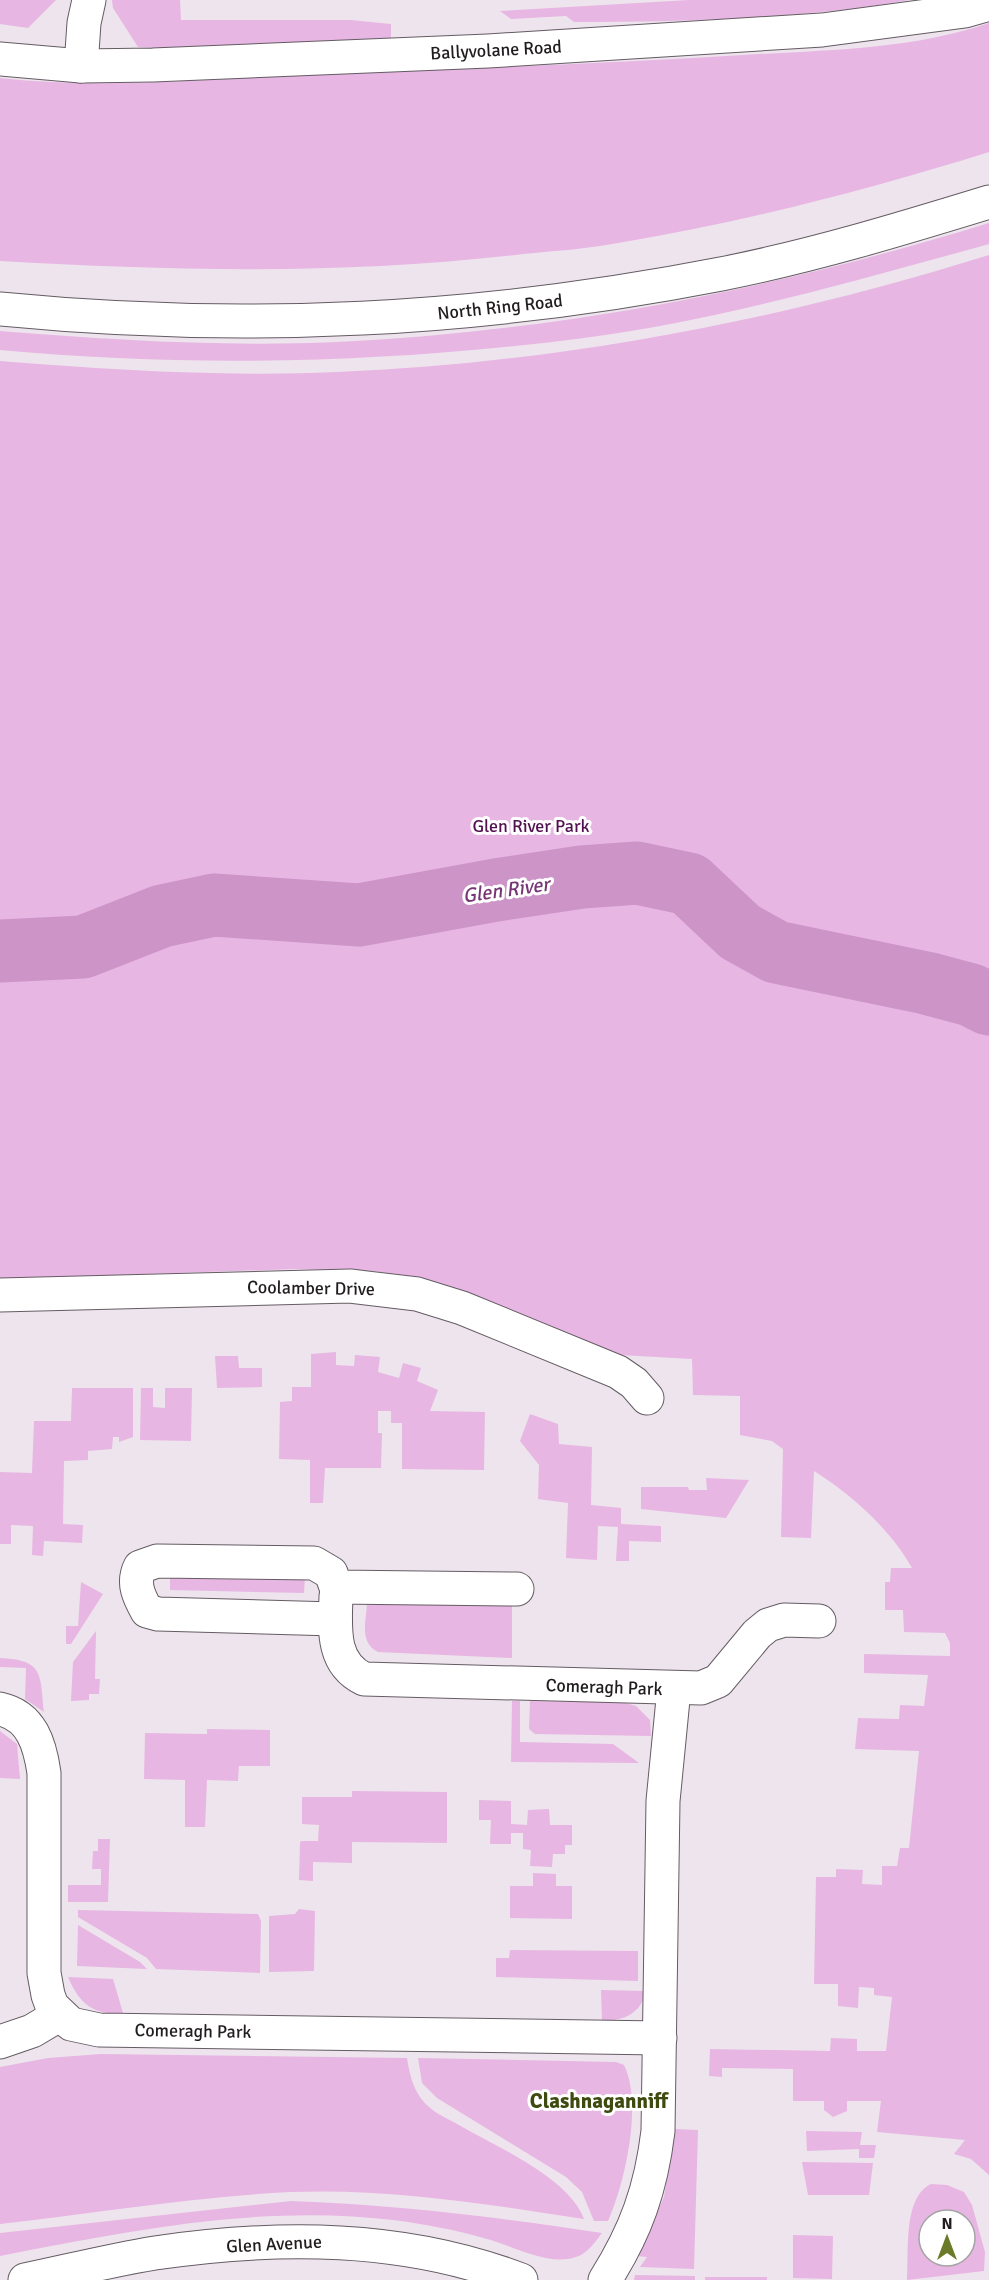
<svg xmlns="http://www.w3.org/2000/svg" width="989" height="2280" font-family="Signika,sans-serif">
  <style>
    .green { fill: #e7b6e3; fill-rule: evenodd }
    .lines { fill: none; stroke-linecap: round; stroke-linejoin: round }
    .river { stroke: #cc94c7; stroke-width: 63 }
    .minor-casing { stroke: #645c63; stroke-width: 35 }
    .tertiary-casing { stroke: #645c63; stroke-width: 35 }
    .secondary-casing { stroke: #645c63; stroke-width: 35 }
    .minor { stroke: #fff; stroke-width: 33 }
    .tertiary { stroke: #fff; stroke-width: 33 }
    .secondary { stroke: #fff; stroke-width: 33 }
    .labels { text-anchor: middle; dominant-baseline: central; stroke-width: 6; stroke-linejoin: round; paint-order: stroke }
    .street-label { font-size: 18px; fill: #201c1f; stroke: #fff }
    .park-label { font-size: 18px; fill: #531051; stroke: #fff }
    .water-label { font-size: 20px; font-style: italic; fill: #783575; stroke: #fff }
    .quarter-label { font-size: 21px; font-weight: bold; fill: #3f4a10; stroke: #fff }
  </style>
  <rect width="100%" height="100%" fill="#eee4ed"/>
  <g class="green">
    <polygon points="0,0 56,0 28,28 0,24"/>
    <polygon points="112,0 180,0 181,20 351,20 391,24 391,38 164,49 138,47 113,8"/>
    <path d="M689,0h220c-107,19 -226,22 -335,22l-8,-6 -55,3 -11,-8z"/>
    <path d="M989,23v129c-121,38 -246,70 -371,91 -31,6 -64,8 -95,11 -176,21 -347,17 -523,7v-183c118,13 240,-2 359,-6 128,-4 256,-9 384,-17 82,-5 167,-5 246,-32z"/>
    <path d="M989,223v21l-14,4c-129,35 -259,73 -391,90 -194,25 -389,30 -584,12v-19c111,9 225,16 337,11 224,-11 438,-53 652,-119z"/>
    <path d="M989,255v1920l-18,-16 -17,-5 11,-14 -88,-8 4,-31h-34v10l-14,6 -9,-7v-9h-31v-32l-71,-1v9l-13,-1 1,-27 120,2 1,-13 26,1v12h29l6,-54 -18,-2v-7l-15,-1 -1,21 -20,-2v-22h-24l2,-107h20v-8l27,1 -1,14 20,1v-19h15l3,-18h9l10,-97 -64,-2 3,-31 41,1 1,-14 24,1 4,-31 -64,-2v-19l86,2v-13l-5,-10 -41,-1 -1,-22h-18v-28h5l1,-14h21c-22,-39 -60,-73 -98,-97l-3,67 -30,-1 2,-88 -11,-8 -32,-6v-39l-47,-1 -1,-36 -72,-4 -193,-75 -54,-9 -77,-2 -296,10v-918c112,9 225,16 337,11 221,-9 441,-51 652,-117z"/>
    <polygon points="336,1352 336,1365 354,1366 355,1355 380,1357 378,1372 399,1378 403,1363 421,1368 417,1381 438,1390 430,1411 485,1412 484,1470 402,1469 402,1423 391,1423 391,1411 378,1411 378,1433 382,1433 381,1468 325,1468 323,1503 310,1503 310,1460 279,1459 280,1402 292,1401 292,1387 311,1387 311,1354"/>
    <polygon points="215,1356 238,1356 239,1368 262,1368 262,1387 217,1388"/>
    <polygon points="72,1388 133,1388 133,1437 119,1442 119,1437 113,1437 112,1449 88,1451 88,1460 64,1461 63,1524 83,1525 82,1543 44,1541 43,1556 32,1555 33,1526 11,1525 11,1544 0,1544 0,1472 32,1473 34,1421 71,1421"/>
    <polygon points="141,1388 153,1388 153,1407 165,1408 165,1388 192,1388 191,1441 140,1440"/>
    <polygon points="530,1414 558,1424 559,1444 592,1447 591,1505 621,1508 621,1524 661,1526 661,1542 629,1541 629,1561 616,1561 618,1527 598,1526 597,1560 566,1558 568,1503 538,1499 539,1465 520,1441"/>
    <polygon points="706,1478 749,1480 726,1518 641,1509 641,1487 688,1487 689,1490 707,1490"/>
    <polygon points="170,1574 305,1577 304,1593 170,1590"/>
    <polygon points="81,1582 103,1594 71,1644 66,1644 66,1626 78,1626"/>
    <path d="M367,1604l145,2v52l-134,-6c-19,-9 -12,-31 -11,-48z"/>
    <polygon points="96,1631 95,1679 100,1679 99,1694 89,1694 89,1700 71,1701 73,1662"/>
    <path d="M0,1658c44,2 40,16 44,54l-19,-13 1,-31 -26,-1z"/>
    <polygon points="512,1701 520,1701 520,1742 613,1744 639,1763 511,1762"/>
    <polygon points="530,1701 622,1702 636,1706 650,1720 651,1736 535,1734 529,1729"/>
    <polygon points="207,1729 270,1730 270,1766 239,1766 238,1781 207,1780 205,1827 185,1827 185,1780 144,1779 145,1733 207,1734"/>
    <polygon points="0,1731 17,1744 20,1779 0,1778"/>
    <polygon points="352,1791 447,1792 447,1843 352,1842 352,1863 313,1862 313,1881 299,1880 300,1843 301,1841 318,1841 319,1825 302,1824 302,1797 352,1797"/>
    <polygon points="479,1800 511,1801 511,1824 527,1825 528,1810 549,1809 550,1825 572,1825 572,1845 565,1845 565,1854 553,1854 552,1867 530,1866 531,1850 523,1849 523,1833 511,1833 511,1844 490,1844 491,1820 479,1820"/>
    <polygon points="98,1839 110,1839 108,1902 68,1902 68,1885 101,1885 101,1869 92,1869 93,1851 98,1851"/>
    <polygon points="533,1873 556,1874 556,1886 572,1886 572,1919 510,1918 510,1886 533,1886"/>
    <polygon points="299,1909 315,1911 314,1971 269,1972 269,1916 295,1914"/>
    <polygon points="78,1910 258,1914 261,1921 260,1973 156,1969 147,1958 78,1917"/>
    <polygon points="78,1925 140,1962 147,1969 77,1966"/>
    <polygon points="510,1950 638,1951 638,1981 496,1977 496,1958 509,1958"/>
    <path d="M68,1977l45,2 10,34c-30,3 -44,-10 -55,-36z"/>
    <path d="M601,1990l45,1c-6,24 -22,29 -44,30z"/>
    <path d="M101,2054l306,4c3,19 7,36 22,49 8,7 19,12 28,17 36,21 113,54 127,95 -97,-15 -197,-31 -294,-27 -97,5 -194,21 -290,32v-157l48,-9z"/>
    <path d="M418,2058l198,4 8,3c19,38 1,118 -16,156h-14l-12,-29 -16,-15 -129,-79 -15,-15z"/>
    <polygon points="674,2129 698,2130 694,2269 640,2267 647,2257 636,2256 664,2197"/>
    <polygon points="806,2131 862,2132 860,2145 876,2145 874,2158 859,2158 859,2149 807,2151"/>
    <polygon points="802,2162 873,2163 869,2195 808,2195"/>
    <path d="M931,2184l16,1 17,7 8,13 13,47 -1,19 -77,9c2,-29 -4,-83 24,-96zM929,2220h36v36h-36z"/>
    <path d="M291,2201c107,4 205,16 311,32 -6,8 -13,18 -23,23 -29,12 -65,-10 -92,-17 -31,-9 -62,-15 -94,-19 -131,-16 -265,11 -393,36v-23z"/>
    <polygon points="793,2235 833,2236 832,2279 793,2278"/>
    <polygon points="635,2275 695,2276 695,2280 634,2280"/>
    <rect x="705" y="2277" width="62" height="3"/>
  </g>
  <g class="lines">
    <polyline class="river" points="0,951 83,947 162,916 214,905 359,915 496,890 582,877 637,873 689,884 740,932 776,952 926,983 971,995 989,1004"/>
    <defs>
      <g id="minor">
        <polyline points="0,59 81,66 153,65 488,51 822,30 965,11 989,4"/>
        <polyline points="81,66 84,23 89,0"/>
        <polyline points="0,1295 350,1286 417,1294 462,1308 618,1372 634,1383 647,1398"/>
        <path d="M336,1596c-1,32 -5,67 28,83l337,9 17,-7 39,-47 11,-9 16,-5 35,1"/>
        <path d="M335,1619l-177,-5 -11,-3c-8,-14 -15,-28 -7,-44l17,-6 157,2 17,10 5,14 181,2"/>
        <path d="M0,1709c32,7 40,36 44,64v200l4,22 4,11 19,18 28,6 561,8"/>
        <polyline points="0,2042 32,2031 59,2015"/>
        <path d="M605,2280c31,-49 46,-91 53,-149l5,-330 11,-112"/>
      </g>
      <path id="tertiary" d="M25,2280c43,-9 87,-20 130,-27 123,-18 249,-18 366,27"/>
      <path id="secondary" d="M0,309c245,24 480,12 721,-35 91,-18 180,-45 268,-72"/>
    </defs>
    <use href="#minor" class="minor-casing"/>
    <use href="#tertiary" class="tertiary-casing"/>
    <use href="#secondary" class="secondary-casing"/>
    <use href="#minor" class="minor"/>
    <use href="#tertiary" class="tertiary"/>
    <use href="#secondary" class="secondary"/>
  </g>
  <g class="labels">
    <g class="street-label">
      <text transform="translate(496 50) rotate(-3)">Ballyvolane Road</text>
      <text transform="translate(500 307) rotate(-6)">North Ring Road</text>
      <text transform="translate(311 1288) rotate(1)">Coolamber Drive</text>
      <text transform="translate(604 1687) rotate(2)">Comeragh Park</text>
      <text transform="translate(193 2031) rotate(1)">Comeragh Park</text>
      <text transform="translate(274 2244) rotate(-3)">Glen Avenue</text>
    </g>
    <g class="park-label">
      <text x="531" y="826">Glen River Park</text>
    </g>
    <g class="water-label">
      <text transform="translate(506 890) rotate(-8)">Glen River</text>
    </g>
    <g class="quarter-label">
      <text x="599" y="2101">Clashnaganniff</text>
    </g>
  </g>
  <g transform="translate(947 2238)"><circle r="28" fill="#ffffff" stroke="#a6a4a5" stroke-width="1.5"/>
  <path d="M0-4.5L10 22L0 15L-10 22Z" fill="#6b7a28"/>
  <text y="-9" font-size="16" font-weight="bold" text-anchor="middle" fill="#201c1f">N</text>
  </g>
</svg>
